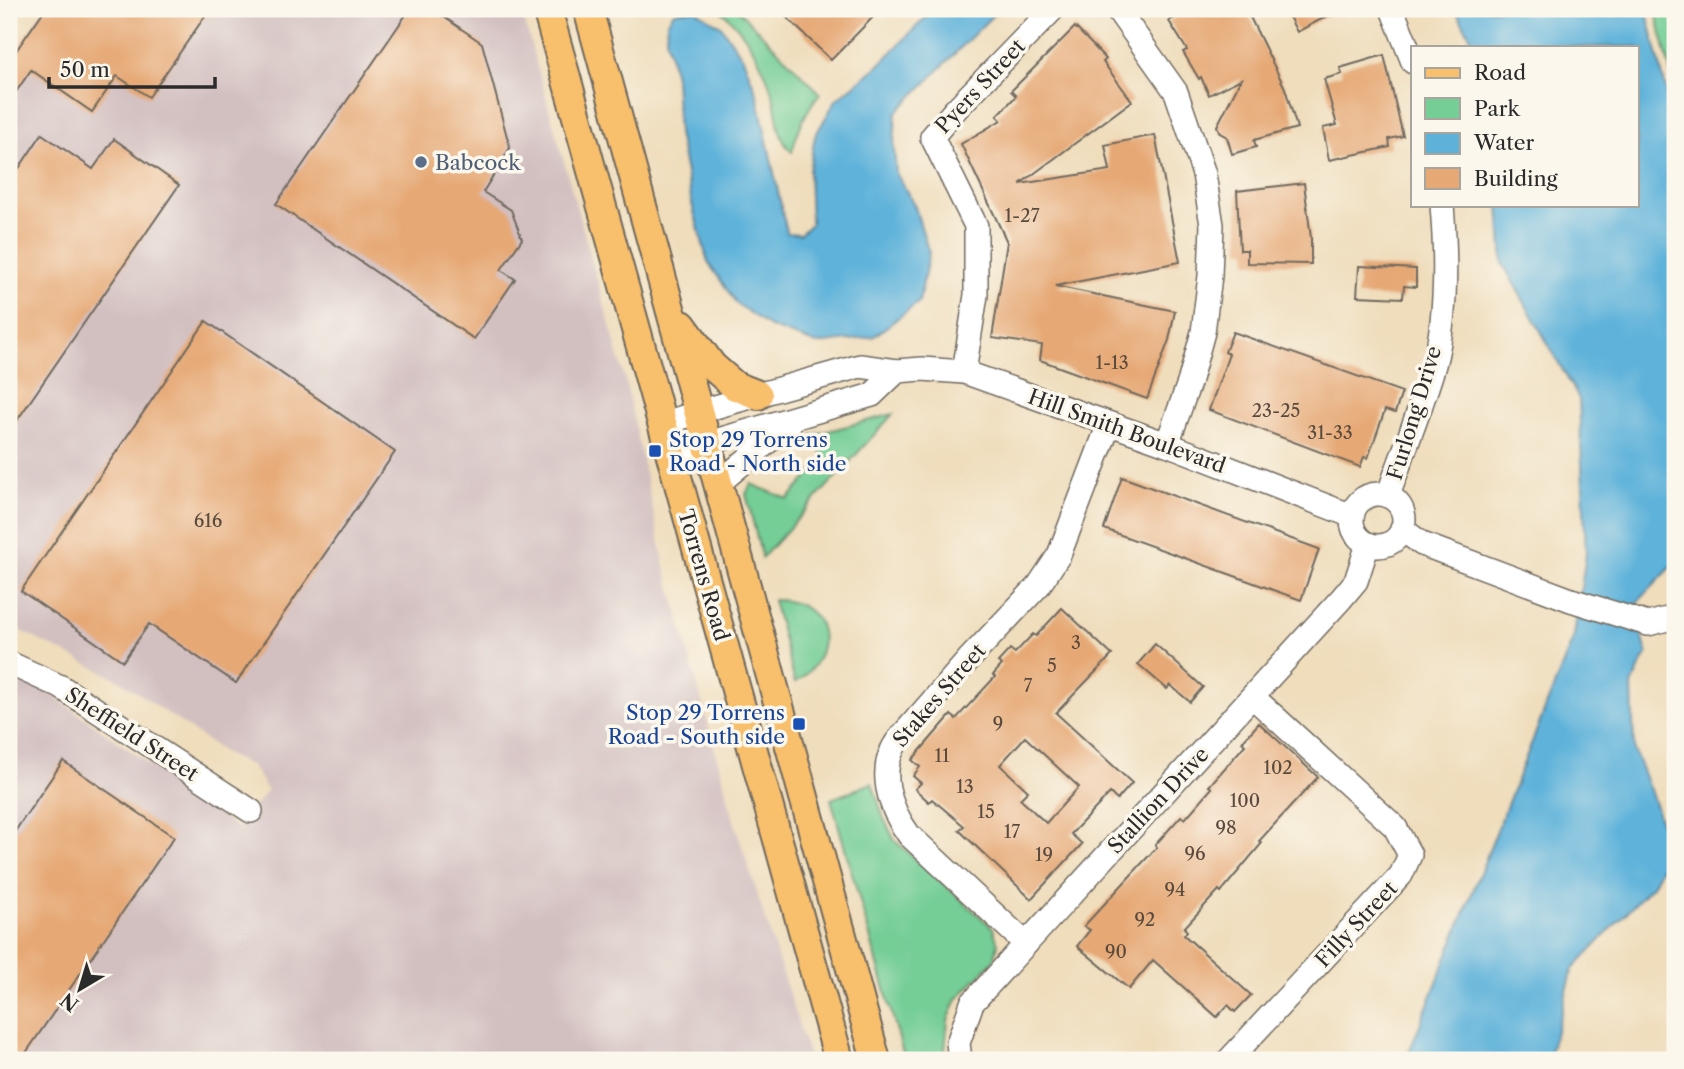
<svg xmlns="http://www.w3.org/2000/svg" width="1684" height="1069" font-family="'Libre Caslon Text',serif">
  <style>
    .industrial { fill: #d2bfc0 }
    .green { fill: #74ce96; stroke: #507c60; stroke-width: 2 }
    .water { fill: #5eb2da; stroke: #446e82; stroke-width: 2 }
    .building { fill: #e6a976; fill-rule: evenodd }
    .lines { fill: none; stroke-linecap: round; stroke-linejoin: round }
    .minor-casing { stroke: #70695e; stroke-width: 26 }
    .major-casing { stroke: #70695e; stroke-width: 32 }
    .minor { stroke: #fff; stroke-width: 23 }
    .major { stroke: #f8bf6c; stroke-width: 28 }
    .service-dot { fill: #5c6f8a; stroke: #fbf7ec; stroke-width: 2.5 }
    .transit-dot { fill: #1a4fb4; stroke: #fbf7ec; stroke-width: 2.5 }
    .labels { text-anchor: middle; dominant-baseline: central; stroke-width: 7; stroke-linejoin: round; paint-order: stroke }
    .number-label { font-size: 18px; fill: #5a4a3e }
    .street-label { font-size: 21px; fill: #2b2b2b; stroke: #fbf7ec }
    .service-label { font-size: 21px; fill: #4e5e75; stroke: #fbf7ec; text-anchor: start }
    .transit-label { font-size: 21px; fill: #164399; stroke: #fbf7ec; text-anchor: start }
  </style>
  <rect width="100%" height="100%" fill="#fbf7ec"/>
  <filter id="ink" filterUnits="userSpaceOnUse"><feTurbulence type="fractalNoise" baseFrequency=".0143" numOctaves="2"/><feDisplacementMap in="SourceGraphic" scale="14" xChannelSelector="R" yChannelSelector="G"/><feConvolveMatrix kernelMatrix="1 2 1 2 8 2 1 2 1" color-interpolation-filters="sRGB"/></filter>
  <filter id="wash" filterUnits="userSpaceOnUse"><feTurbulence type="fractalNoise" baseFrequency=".00686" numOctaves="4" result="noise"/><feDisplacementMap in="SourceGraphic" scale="28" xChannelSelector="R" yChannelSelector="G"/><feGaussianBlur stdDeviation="1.57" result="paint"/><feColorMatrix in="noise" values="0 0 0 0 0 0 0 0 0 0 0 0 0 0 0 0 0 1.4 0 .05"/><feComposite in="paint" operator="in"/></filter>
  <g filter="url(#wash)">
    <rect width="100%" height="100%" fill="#efddbc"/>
    <polygon class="industrial" points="44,9 521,9 625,379 665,567 736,827 810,1060 9,1060 9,675 47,691 238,828 267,790 252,766 229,756 119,680 9,625 9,60"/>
    <g class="green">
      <path d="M719,9h18l83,84c-15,19 -22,36 -28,59 -15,-12 -14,-38 -19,-56 -9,-33 -28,-66 -54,-87z"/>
      <polygon points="1655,9 1675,9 1675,90"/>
      <polygon points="893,414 762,558 746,494 751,484 788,499 825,459 813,435"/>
      <path d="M773,600c57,-1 66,55 22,83z"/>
      <polygon points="872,783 884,819 895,841 993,928 998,944 994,960 957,999 948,1020 944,1060 905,1060 831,799"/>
    </g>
    <g class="water">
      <polygon points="934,9 999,9 896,113 894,148 896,173 914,204 929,253 919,302 873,337 817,344 770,327 737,304 708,262 693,208 678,133 675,77 666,38 667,23 674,12 695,10 721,26 743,58 757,94 787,233 800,234 811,224 809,171 815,136 836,100 878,66"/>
      <polygon points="1455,9 1646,9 1675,125 1675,563 1634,606 1647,653 1632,684 1634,750 1652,795 1670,850 1652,886 1573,969 1548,1060 1406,1060 1574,636 1586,554 1579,399 1503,264 1499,205 1637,205 1637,47 1476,47"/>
    </g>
    <g id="blocks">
      <g class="building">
        <polygon points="45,9 210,9 149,97 117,76 92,112 31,70 9,102 9,61"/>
        <polygon points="410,9 432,9 482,43 510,148 483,192 511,210 522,239 501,270 515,279 474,339 276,204"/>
        <polygon points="778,9 881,9 831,60"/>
        <polygon points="1170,9 1246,9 1285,88 1297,128 1254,140 1256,147 1232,154 1227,137 1220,133 1217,126 1241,79 1209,95 1201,77 1199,79 1183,52 1187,50 1169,21 1178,16"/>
        <polygon points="1285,9 1341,9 1297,32"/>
        <polygon points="1075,27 1106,59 1103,62 1132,101 1020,184 1110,170 1105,145 1155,135 1180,262 1055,286 1175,311 1169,340 1147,399 1040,360 1042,345 992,338 1007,242 961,144 1001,120 997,116 1016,96 1011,91"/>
        <polygon points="1384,55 1403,136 1389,139 1390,147 1329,160 1323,128 1337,125 1324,79 1342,74 1340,68"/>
        <polygon points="42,134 93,169 114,139 179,185 9,432 9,161 19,168"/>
        <polygon points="1304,183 1311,238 1311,264 1247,263 1247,250 1240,250 1237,191"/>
        <polygon points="1359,266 1416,269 1416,287 1404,286 1403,298 1357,296"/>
        <polygon points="206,321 395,452 236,683 149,624 123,661 21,591"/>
        <polygon points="1233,332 1402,392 1395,413 1385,410 1368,458 1364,457 1360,467 1209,410 1229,354 1225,352"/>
        <polygon points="1122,477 1319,549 1301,600 1104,529"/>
        <path d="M1062,608l50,47 -56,58 76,70 -15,17 -7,-7 -39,41 11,10 -51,55 -72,-69 5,-4 -32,-27 -3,3 -14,-13 6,-6 -8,-7 7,-9 -8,-7 39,-45 5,4 39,-42 -2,-2 9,-10 -4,-3 12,-13 5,4 18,-19 3,2zM1025,737l54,50 -33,36 -26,-24 8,-8 -28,-26z"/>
        <polygon points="1155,644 1203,687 1190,702 1170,685 1167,689 1138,664"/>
        <polygon points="1259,723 1318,777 1259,841 1262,843 1221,892 1219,890 1184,928 1187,931 1184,935 1251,995 1235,1012 1228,1005 1217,1017 1153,960 1129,989 1077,946 1090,930 1084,926 1157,847 1155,845 1181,816 1185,819 1212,788 1209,786 1245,745 1242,742"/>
        <polygon points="63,761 174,837 21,1060 9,1060 9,840"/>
      </g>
    </g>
  </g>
  <g filter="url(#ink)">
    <use href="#blocks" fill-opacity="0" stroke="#70695e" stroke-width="2"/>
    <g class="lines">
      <defs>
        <g id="minor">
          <polyline points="1117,9 1176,92 1204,174 1212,225 1210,276 1203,332 1189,383 1167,444"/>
          <polyline points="1392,9 1413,62"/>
          <polyline points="964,372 976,295 976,226 932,137 955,110 1053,9"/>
          <polyline points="662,424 715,407 860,366 897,371 922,369 964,372 1167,444 1352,516"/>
          <polyline points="670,451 708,443 872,395 897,371"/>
          <polyline points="719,483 790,423"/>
          <circle cx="1378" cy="520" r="26"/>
          <path d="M1388,496c15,-44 33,-87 46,-131 13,-48 12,-111 8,-160"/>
          <polyline points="1402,529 1422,544 1571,600 1648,624 1675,617"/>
          <polyline points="9,663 61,687 251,811"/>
          <path d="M1026,944l-117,-109c-20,-27 -33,-67 -10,-96l70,-80 70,-74 20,-30 50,-131"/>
          <polyline points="960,1060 958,1043 972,1003 1341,599 1356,581 1368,544"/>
          <polyline points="1229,1060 1401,875 1410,855 1395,827 1253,697"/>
        </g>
        <g id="major">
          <polyline points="547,9 839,1060"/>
          <polyline points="588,9 876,1060"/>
          <polyline points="682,325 712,366 735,386 758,395"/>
        </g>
      </defs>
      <use href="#minor" class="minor-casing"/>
      <use href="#major" class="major-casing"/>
      <use href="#minor" class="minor"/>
      <use href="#major" class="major"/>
    </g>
  </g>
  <circle class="service-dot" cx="421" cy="162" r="7"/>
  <g class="transit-dot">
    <rect x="648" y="444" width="14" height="14" rx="3.5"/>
    <rect x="792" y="717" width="14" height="14" rx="3.5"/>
  </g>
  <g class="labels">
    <g class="number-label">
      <text x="1022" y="216">1-27</text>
      <text x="1112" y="363">1-13</text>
      <text x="1276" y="411">23-25</text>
      <text x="1330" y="433">31-33</text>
      <text x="208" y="521">616</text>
      <text x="1076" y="643">3</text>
      <text x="1052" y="666">5</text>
      <text x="1028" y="686">7</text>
      <text x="998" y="724">9</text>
      <text x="942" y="756">11</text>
      <text x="1278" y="768">102</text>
      <text x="965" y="787">13</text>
      <text x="1245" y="801">100</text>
      <text x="986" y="812">15</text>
      <text x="1226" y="828">98</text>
      <text x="1012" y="832">17</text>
      <text x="1195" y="854">96</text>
      <text x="1044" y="855">19</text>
      <text x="1175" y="890">94</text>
      <text x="1145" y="920">92</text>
      <text x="1116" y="952">90</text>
    </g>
    <g class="street-label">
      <text transform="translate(980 86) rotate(-47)">Pyers Street</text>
      <text transform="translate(1414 413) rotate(-73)">Furlong Drive</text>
      <text transform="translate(1127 431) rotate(20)">Hill Smith Boulevard</text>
      <text transform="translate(704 575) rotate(74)">Torrens Road</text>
      <text transform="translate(939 695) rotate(-49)">Stakes Street</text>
      <text transform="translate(132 734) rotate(33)">Sheffield Street</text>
      <text transform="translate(1158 800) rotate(-47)">Stallion Drive</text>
      <text transform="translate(1356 924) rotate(-47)">Filly Street</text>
    </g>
    <g class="service-label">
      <text x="435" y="162">Babcock</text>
    </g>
    <g class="transit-label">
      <text x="669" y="439">Stop 29 Torrens<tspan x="669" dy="24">Road - North side</tspan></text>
      <text x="785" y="712" text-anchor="end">Stop 29 Torrens<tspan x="785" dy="24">Road - South side</tspan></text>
    </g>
  </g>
  <rect width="1684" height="1069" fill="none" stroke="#fbf7ec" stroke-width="35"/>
  <rect x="1411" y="46" width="228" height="161" fill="#fbf7ec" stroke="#a8a59f" stroke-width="2"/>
  <rect x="1425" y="68" width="35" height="10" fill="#f8bf6c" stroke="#a8a59f" stroke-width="2"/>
  <text x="1474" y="80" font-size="21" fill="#2b2b2b">Road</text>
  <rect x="1425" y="98" width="35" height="21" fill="#74ce96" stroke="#a8a59f" stroke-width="2"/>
  <text x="1474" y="116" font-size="21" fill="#2b2b2b">Park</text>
  <rect x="1425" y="133" width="35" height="21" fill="#5eb2da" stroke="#a8a59f" stroke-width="2"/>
  <text x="1474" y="150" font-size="21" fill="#2b2b2b">Water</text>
  <rect x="1425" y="168" width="35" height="21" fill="#e6a976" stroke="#a8a59f" stroke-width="2"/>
  <text x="1474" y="186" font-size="21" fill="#2b2b2b">Building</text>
  <g transform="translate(80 989) rotate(218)" stroke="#fbf7ec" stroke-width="5" paint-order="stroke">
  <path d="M0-5L12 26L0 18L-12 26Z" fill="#2b2b2b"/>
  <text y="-10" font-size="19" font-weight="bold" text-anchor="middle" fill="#2b2b2b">N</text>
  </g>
  <path d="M49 77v10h166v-10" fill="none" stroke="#2b2b2b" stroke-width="3.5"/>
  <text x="60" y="77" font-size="21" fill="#2b2b2b" stroke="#fbf7ec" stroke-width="5" paint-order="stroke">50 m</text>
</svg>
